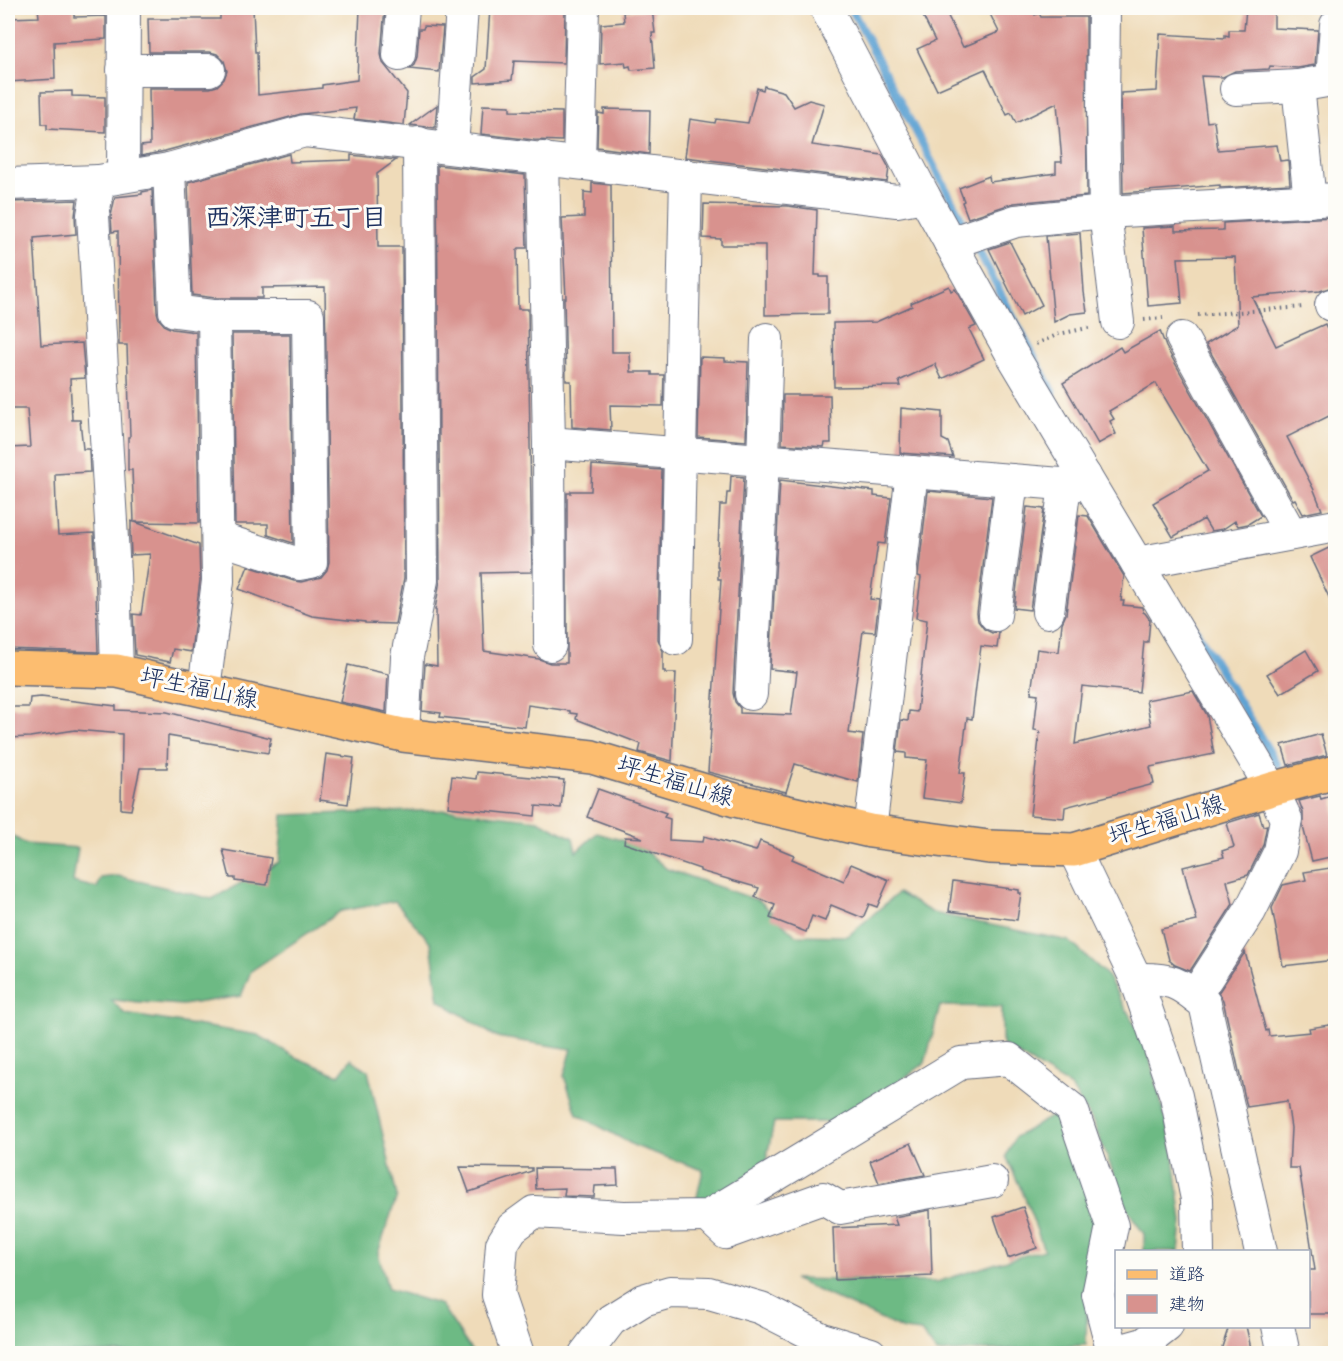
<svg xmlns="http://www.w3.org/2000/svg" width="1343" height="1361" font-family="Mynerve,'Klee One',sans-serif">
  <style>
    .forest { fill: #6dba84; stroke: #447471; stroke-width: 1.5 }
    .lines { fill: none; stroke-linecap: round; stroke-linejoin: round }
    .stream { stroke: #5ea3d3; stroke-width: 8 }
    .building { fill: #d8928e }
    .minor-casing { stroke: #656b7e; stroke-width: 34 }
    .major-casing { stroke: #656b7e; stroke-width: 36 }
    .path { stroke: #656b7e; stroke-width: 4; stroke-dasharray: 1.5 4.5; stroke-linecap: butt }
    .minor { stroke: #fff; stroke-width: 32 }
    .major { stroke: #fcbd6f; stroke-width: 33 }
    .labels { text-anchor: middle; dominant-baseline: central; stroke-width: 6; stroke-linejoin: round; paint-order: stroke }
    .street-label { font-size: 24px; fill: #1b2f5e; stroke: #fdfcf7 }
    .neighbourhood-label { font-size: 26px; font-weight: bold; fill: #1b2f5e; stroke: #fdfcf7 }
  </style>
  <rect width="100%" height="100%" fill="#fdfcf7"/>
  <filter id="ink" filterUnits="userSpaceOnUse"><feTurbulence type="fractalNoise" baseFrequency=".0167" numOctaves="2"/><feDisplacementMap in="SourceGraphic" scale="12" xChannelSelector="R" yChannelSelector="G"/><feConvolveMatrix kernelMatrix="1 2 1 2 8 2 1 2 1" color-interpolation-filters="sRGB"/></filter>
  <filter id="wash" filterUnits="userSpaceOnUse"><feTurbulence type="fractalNoise" baseFrequency=".008" numOctaves="4" result="noise"/><feDisplacementMap in="SourceGraphic" scale="24" xChannelSelector="R" yChannelSelector="G"/><feGaussianBlur stdDeviation="1.35" result="paint"/><feColorMatrix in="noise" values="0 0 0 0 0 0 0 0 0 0 0 0 0 0 0 0 0 1.4 0 .05"/><feComposite in="paint" operator="in"/></filter>
  <g filter="url(#wash)">
    <rect width="100%" height="100%" fill="#efdbb9"/>
    <g class="forest">
      <polygon points="452,810 538,820 573,838 576,852 597,833 639,845 667,869 760,901 795,935 848,936 898,893 933,913 1069,941 1106,974 1146,1044 1173,1148 1182,1222 1179,1251 1144,1251 1144,1234 1129,1212 1093,1122 1071,1087 1002,1045 1002,1007 940,1006 925,1063 844,1122 774,1122 765,1166 695,1206 703,1170 635,1146 577,1114 564,1076 572,1049 496,1037 439,1000 431,943 395,901 341,911 251,971 241,996 182,1005 111,1000 125,1014 258,1035 295,1057 339,1075 351,1059 368,1071 397,1196 378,1253 388,1289 441,1305 473,1353 8,1353 8,833 25,844 78,848 73,882 97,888 101,878 118,876 212,899 279,862 283,815"/>
      <polygon points="1056,1114 1106,1227 1087,1308 1086,1345 937,1353 921,1332 904,1330 793,1279 937,1282 1000,1262 1044,1250 1025,1198 1006,1156 1015,1137"/>
    </g>
    <g class="lines">
      <g class="stream">
        <polyline points="851,8 968,231"/>
        <polyline points="974,242 1053,393"/>
        <polyline points="1183,609 1277,764"/>
      </g>
    </g>
    <g id="blocks">
      <g class="building">
        <polygon points="38,8 74,8 74,17 106,16 106,39 54,42 55,79 8,82 8,18 39,17"/>
        <polygon points="220,8 253,8 255,52 257,52 258,95 322,88 322,85 357,80 360,8 385,8 381,54 383,63 407,93 404,125 354,119 356,108 301,114 165,151 141,156 141,146 150,145 149,88 210,88 217,86 224,79 227,71 224,61 217,54 210,52 149,52 148,19 220,19"/>
        <polygon points="490,8 565,8 564,63 514,61 512,80 475,83 475,77 486,69"/>
        <polygon points="919,8 944,8 963,47 999,32 987,8 1032,8 1035,15 1039,13 1041,17 1086,17 1087,196 1014,203 968,218 962,202 964,201 959,188 989,176 990,182 1056,173 1056,162 1062,162 1057,103 1016,123 1011,113 1007,115 985,69 937,90 917,49 935,41"/>
        <polygon points="1246,8 1274,8 1274,28 1318,30 1315,65 1298,68 1270,66 1269,69 1235,71 1223,77 1201,76 1207,122 1214,121 1218,150 1277,145 1280,161 1288,160 1290,184 1220,188 1220,185 1123,193 1121,93 1157,91 1160,34 1225,38 1225,35 1229,36 1229,30 1244,30"/>
        <polygon points="652,9 655,33 652,33 655,68 631,70 630,66 626,67 625,62 600,64 601,24 624,22 623,12"/>
        <polygon points="424,26 443,27 439,72 409,69 414,65 417,57 419,29 423,29"/>
        <polygon points="764,86 784,92 794,107 809,100 824,104 812,145 882,155 889,168 887,182 685,157 690,119 715,123 716,119 748,123 757,88 763,90"/>
        <polygon points="72,91 72,96 105,97 105,132 47,129 47,124 42,124 41,92"/>
        <polygon points="437,105 435,128 410,125"/>
        <polygon points="483,105 510,106 510,111 562,112 562,141 534,140 481,134"/>
        <polygon points="604,109 650,110 649,154 597,147 598,113 604,114"/>
        <polygon points="289,154 290,162 351,160 351,155 396,160 377,174 378,247 402,247 404,578 395,624 365,623 365,622 312,616 239,589 248,566 294,581 301,582 321,577 327,570 329,562 325,287 262,288 262,298 215,298 192,295 188,182"/>
        <polygon points="437,165 525,175 527,248 519,248 517,250 518,309 528,309 532,572 481,573 484,651 539,659 550,663 567,663 567,493 571,493 571,491 591,491 592,465 662,470 658,639 663,651 663,671 665,671 665,673 676,673 672,761 639,752 641,744 576,719 577,714 570,713 570,711 528,705 525,727 440,717 441,713 422,711 425,664 437,666 436,610 435,610 440,580"/>
        <polygon points="592,183 611,185 612,352 630,352 631,372 652,372 652,375 664,375 663,406 610,405 611,430 572,427 571,381 566,381 564,298 566,298 562,218 584,217 584,192 592,193"/>
        <polygon points="152,190 157,312 159,319 165,326 172,329 196,332 199,523 135,522 199,545 200,580 191,652 173,649 170,662 135,655 133,614 141,615 150,554 131,555 130,531 131,530 131,521 134,522 132,470 128,470 128,437 130,437 127,345 119,345 118,231 112,232 111,216 115,197 142,194 142,192"/>
        <polygon points="77,200 75,216 76,234 34,238 41,345 82,343 85,378 70,379 72,420 80,420 83,449 89,449 90,472 55,474 56,506 58,535 94,533 98,652 8,649 8,448 30,447 27,409 8,409 8,270 11,269 10,238 12,238 9,202"/>
        <polygon points="704,204 788,206 817,210 815,275 820,275 820,277 828,277 828,314 765,315 765,245 721,245 721,239 703,238"/>
        <polygon points="1335,217 1335,286 1320,291 1252,297 1276,346 1325,324 1335,347 1335,413 1287,437 1314,490 1322,510 1303,514 1295,499 1293,500 1206,344 1238,325 1235,257 1178,258 1182,303 1148,306 1142,228 1175,226 1175,231 1223,230 1223,223"/>
        <polygon points="1080,233 1084,292 1087,312 1070,314 1054,322 1046,236"/>
        <polygon points="1010,242 1042,305 1022,316 989,249"/>
        <polygon points="949,286 951,291 955,289 976,326 969,329 984,359 942,379 935,364 899,381 901,386 834,387 833,323 876,322 912,306 911,303"/>
        <polygon points="1160,331 1166,347 1261,516 1248,524 1238,526 1235,521 1223,529 1211,531 1204,519 1173,537 1153,503 1208,471 1156,383 1109,411 1114,419 1110,421 1116,434 1098,444 1063,383 1120,347 1123,352"/>
        <polygon points="232,334 290,334 293,543 268,535 268,524 235,524"/>
        <polygon points="700,357 725,358 725,361 748,362 746,441 698,437"/>
        <polygon points="783,395 830,395 831,443 825,443 824,447 782,444"/>
        <polygon points="901,408 942,412 942,439 948,442 953,457 900,453"/>
        <polygon points="731,476 744,477 733,693 735,702 740,708 740,713 791,715 797,672 770,669 780,480 874,491 874,496 891,498 885,544 878,543 870,599 879,600 875,632 863,631 849,733 863,735 858,782 795,764 786,792 708,772 721,579 718,579 718,567 717,567 720,505 726,505 727,493 730,493"/>
        <polygon points="928,491 992,497 977,613 978,621 984,629 992,633 999,632 997,648 981,646 972,719 967,718 960,773 965,773 961,803 922,798 927,760 906,758 906,753 897,752 901,720 908,721 909,711 917,712 927,620 916,618 921,577 918,576"/>
        <polygon points="1027,507 1044,509 1030,610 1014,608"/>
        <polygon points="1079,515 1088,516 1124,576 1121,601 1124,601 1123,605 1142,607 1143,612 1145,613 1150,620 1148,642 1144,642 1139,692 1082,686 1075,744 1151,725 1146,700 1193,691 1207,715 1214,754 1150,767 1154,784 1065,807 1064,818 1030,815 1040,731 1034,730 1038,694 1031,693 1037,649 1059,652 1062,623 1066,614"/>
        <polygon points="1335,545 1335,610 1310,557"/>
        <polygon points="1306,650 1318,671 1280,694 1267,674"/>
        <polygon points="348,665 388,674 386,712 340,702"/>
        <polygon points="41,697 116,706 116,710 167,712 271,738 268,753 168,736 167,768 140,768 131,810 121,809 122,734 75,730 30,737 8,738 8,707 29,707 30,698"/>
        <polygon points="1321,734 1327,755 1288,765 1282,745"/>
        <polygon points="326,754 354,758 348,804 320,800"/>
        <polygon points="477,772 564,780 561,808 536,806 535,816 448,807 452,776 476,779"/>
        <polygon points="598,789 666,813 664,817 670,819 669,840 703,842 704,836 756,851 760,841 794,855 792,859 844,881 851,864 889,880 877,907 869,904 863,918 831,905 825,921 812,916 806,932 770,918 775,905 755,897 759,888 700,871 700,869 624,843 625,837 643,838 587,817"/>
        <polygon points="1335,795 1335,856 1312,861 1303,827 1303,812 1299,801 1320,796 1321,799"/>
        <polygon points="1259,813 1263,826 1267,825 1263,845 1248,875 1227,881 1233,904 1190,971 1175,965 1169,960 1161,929 1197,921 1183,867 1224,857 1222,851 1234,847 1227,823"/>
        <polygon points="223,850 271,858 267,885 235,881 235,878 230,878"/>
        <polygon points="1330,868 1335,899 1335,960 1283,966 1272,908 1283,885 1306,880 1304,872"/>
        <polygon points="953,881 1019,890 1019,893 1021,893 1017,920 949,911"/>
        <polygon points="1245,952 1266,1031 1268,1030 1269,1036 1310,1032 1309,1028 1335,1024 1335,1314 1308,1314 1308,1270 1315,1270 1299,1168 1289,1168 1291,1128 1287,1101 1247,1107 1223,1000 1218,993"/>
        <polygon points="911,1143 925,1175 879,1183 870,1161"/>
        <polygon points="460,1167 532,1168 532,1171 469,1192"/>
        <polygon points="535,1168 617,1169 618,1185 595,1186 594,1197 564,1196 565,1188 536,1189"/>
        <polygon points="1023,1207 1037,1248 1008,1258 994,1217"/>
        <polygon points="930,1210 932,1276 835,1280 833,1228 897,1225 894,1217"/>
        <polygon points="1229,1326 1246,1326 1252,1353 1220,1353"/>
      </g>
    </g>
  </g>
  <g filter="url(#ink)">
    <use href="#blocks" fill-opacity="0" stroke="#656b7e" stroke-width="1.5"/>
    <g class="lines">
      <defs>
        <g id="minor">
          <polyline points="826,8 924,196 1013,356 1272,789 1286,819 1280,851 1250,911 1195,996"/>
          <polyline points="1104,8 1103,108 1105,212 1118,322"/>
          <polyline points="399,55 403,8"/>
          <polyline points="123,70 209,70"/>
          <polyline points="1298,86 1310,201"/>
          <polyline points="1236,89 1298,86 1332,80 1336,25"/>
          <polyline points="452,147 462,8"/>
          <polyline points="543,158 549,443 550,645"/>
          <polyline points="579,162 583,8"/>
          <polyline points="169,169 175,311 214,316 308,316 311,562 299,564 218,538"/>
          <polyline points="123,176 124,8"/>
          <polyline points="8,184 99,181"/>
          <polyline points="950,243 1016,221 1105,212 1336,199"/>
          <polyline points="1331,305 1336,304"/>
          <polyline points="1182,338 1291,534"/>
          <polyline points="549,443 1074,485 1085,476"/>
          <polyline points="1137,563 1336,526"/>
          <polyline points="1048,612 1065,485"/>
          <polyline points="995,615 1012,480"/>
          <polyline points="676,639 686,175"/>
          <polyline points="117,671 114,573 93,215 99,181 169,169 305,131 897,201 924,196"/>
          <polyline points="204,689 218,581 214,316"/>
          <polyline points="751,694 763,460 767,339"/>
          <polyline points="403,735 407,657 422,580 419,143"/>
          <polyline points="870,831 912,472"/>
          <polyline points="1074,850 1136,979 1176,1096 1197,1199 1198,1252"/>
          <path d="M1136,979c35,-1 42,3 69,25l56,248"/>
          <polyline points="708,1216 726,1233 823,1198 840,1208 992,1181"/>
          <polyline points="1278,1326 1284,1354"/>
          <polyline points="518,1354 498,1295 502,1244 512,1228 534,1212 624,1217 708,1216 961,1063 1009,1059 1072,1109 1112,1226 1098,1295 1113,1352"/>
          <polyline points="585,1354 611,1320 643,1300 670,1292 709,1293 761,1308 822,1339 871,1354"/>
          <polyline points="1108,1354 1144,1344 1167,1326"/>
        </g>
        <polyline id="major" points="8,668 117,671 403,735 592,757 735,800 870,831 989,847 1074,850 1272,789 1336,772"/>
      </defs>
      <use href="#minor" class="minor-casing"/>
      <use href="#major" class="major-casing"/>
      <g class="path">
        <polyline points="1198,315 1304,307"/>
        <polyline points="1144,320 1163,318"/>
        <polyline points="1036,344 1059,334 1092,327"/>
      </g>
      <use href="#minor" class="minor"/>
      <use href="#major" class="major"/>
    </g>
  </g>
  <g class="labels">
    <g class="street-label">
      <text transform="translate(199 689) rotate(12)">坪生福山線</text>
      <text transform="translate(675 782) rotate(17)">坪生福山線</text>
      <text transform="translate(1167 821) rotate(-17)">坪生福山線</text>
    </g>
    <g class="neighbourhood-label">
      <text x="296" y="219">西深津町五丁目</text>
    </g>
  </g>
  <rect width="1343" height="1361" fill="none" stroke="#fdfcf7" stroke-width="30"/>
  <rect x="1115" y="1250" width="195" height="78" fill="#fdfcf7" stroke="#a3aaba" stroke-width="1.5"/>
  <rect x="1127" y="1270" width="30" height="9" fill="#fcbd6f" stroke="#a3aaba" stroke-width="1.5"/>
  <text x="1169" y="1280" font-size="18" fill="#1b2f5e">道路</text>
  <rect x="1127" y="1295" width="30" height="18" fill="#d8928e" stroke="#a3aaba" stroke-width="1.5"/>
  <text x="1169" y="1310" font-size="18" fill="#1b2f5e">建物</text>
</svg>
